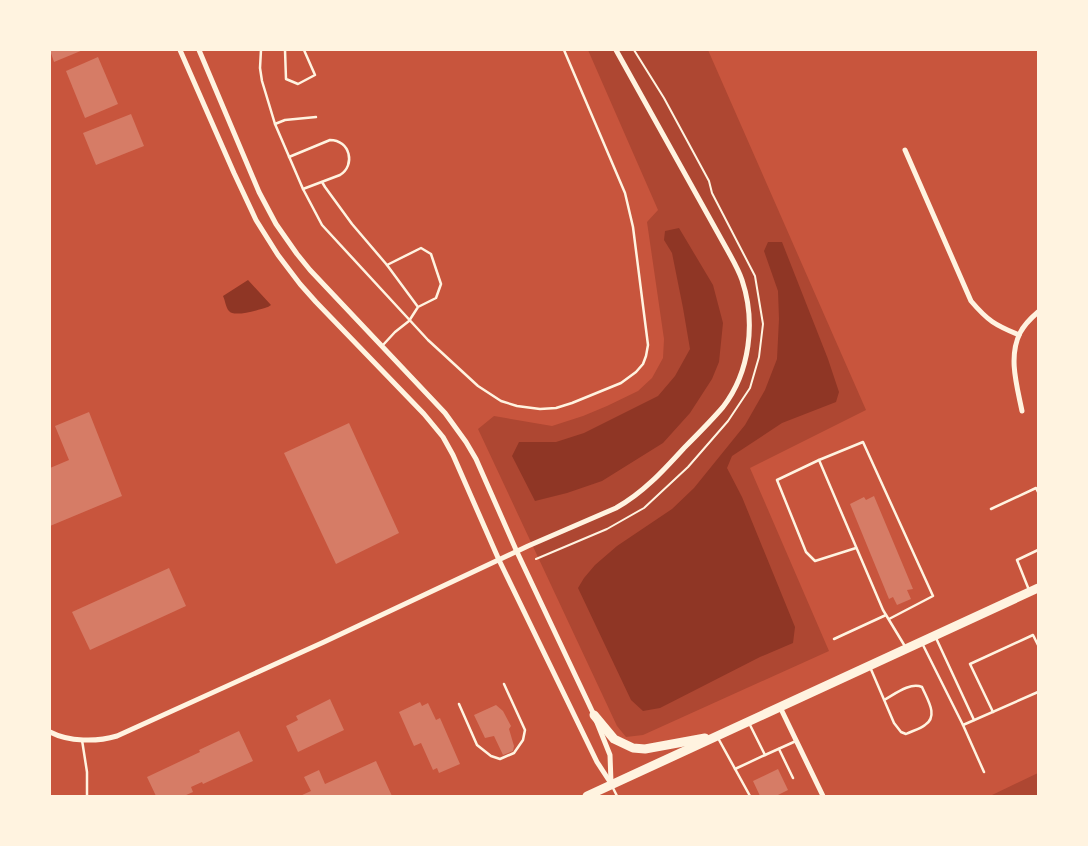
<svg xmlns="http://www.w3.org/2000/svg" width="1088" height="846" font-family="'Exo 2',sans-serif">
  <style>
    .green { fill: #ae4732 }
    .water { fill: #8f3625 }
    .building { fill: #d67c66 }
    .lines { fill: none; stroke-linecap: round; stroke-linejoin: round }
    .path { stroke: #fff3e0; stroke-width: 2 }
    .service { stroke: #fff3e0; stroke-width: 2.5 }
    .minor { stroke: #fff3e0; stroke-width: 5 }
    .primary { stroke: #fff3e0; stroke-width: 9 }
  </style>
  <rect width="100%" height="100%" fill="#c8553d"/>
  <g class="green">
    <polygon points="588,50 708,50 866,410 750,468 829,651 643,735 626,737 617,726 478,429 494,416 552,426 583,416 607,406 638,391 652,378 663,358 664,339 647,222 658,210"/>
    <polygon points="1038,773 1038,796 990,796"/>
  </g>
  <g class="water">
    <polygon points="679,228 713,285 723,323 719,362 712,379 690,413 663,443 602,481 567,493 535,501 512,456 519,442 556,442 584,433 658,396 675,376 690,349 683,308 672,253 664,240 665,231"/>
    <polygon points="768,242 782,242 828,359 839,392 836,402 782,423 732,456 727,468 742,497 795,627 793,643 760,657 660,708 643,711 631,700 578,588 584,578 595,565 617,546 672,509 694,488 745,425 765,390 777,359 779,319 778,291 764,251"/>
    <path d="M248,280l23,25 -3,2c-7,2 -34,11 -39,4 -3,-3 -4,-11 -6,-15z"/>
  </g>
  <g class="building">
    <polygon points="50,50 83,50 54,62"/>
    <polygon points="98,57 118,104 85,118 66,71"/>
    <polygon points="131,114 144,146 96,165 83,133"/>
    <polygon points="89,412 122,496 50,526 50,468 69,460 55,426"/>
    <polygon points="349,423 399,533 336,564 284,453"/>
    <polygon points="874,496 913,589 907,590 911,599 897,605 893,597 889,599 850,504 864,497 866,500"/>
    <polygon points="169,568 186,606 90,650 72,612"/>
    <polygon points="330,699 344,730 298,752 286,726 298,720 296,716"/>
    <polygon points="420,702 422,706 428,703 436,720 440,718 460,764 439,773 437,768 433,770 421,743 414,746 399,712"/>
    <polygon points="496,705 503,711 511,726 509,729 514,746 513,751 503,755 494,736 485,738 474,715"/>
    <polygon points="239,731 253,761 203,784 202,782 191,787 193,792 184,796 156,796 147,777 200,752 199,750"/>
    <polygon points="376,761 392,796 300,796 311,791 304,777 319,770 325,784"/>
    <polygon points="778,769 788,790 776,796 760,796 753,781"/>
  </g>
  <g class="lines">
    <polyline class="path" points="536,559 607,529 644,508 688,467 728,421 750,388 759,357 763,324 755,276 712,193 709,181 664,98 634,50"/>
    <g class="service">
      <polyline points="261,50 260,68 262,81 275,124 303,189 322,225 428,340 478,386 501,401 517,406 540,409 556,408 572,403 621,383 636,372 643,364 646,356 648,345 633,227 625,193 564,50"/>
      <polyline points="285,50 286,79 298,84 315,75 304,50"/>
      <polyline points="275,124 285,120 316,117"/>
      <path d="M289,157l41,-17c20,0 26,25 10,35l-37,14"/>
      <polyline points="322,182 325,187 352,224 387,265"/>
      <polyline points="383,345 395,332 409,321 418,307 436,298 441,284 431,254 421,248 387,265 418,307"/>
      <polyline points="819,460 777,480 806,552 815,561 856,548"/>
      <polyline points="991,509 1036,488 1038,492"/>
      <polyline points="1029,590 1017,560 1038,550"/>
      <polyline points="889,619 933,596 863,442 819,460 883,610 906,648"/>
      <polyline points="936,638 974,720"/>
      <polyline points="834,639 886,615"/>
      <polyline points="922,643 963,725 984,772"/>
      <path d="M870,667l24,56 7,9 5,2c6,-3 14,-5 19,-9 14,-9 2,-26 -3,-38 -12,-5 -27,7 -38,13"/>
      <polyline points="459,704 477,745 491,756 500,759 514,753 523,740 525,730 504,684"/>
      <polyline points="993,712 970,664 1033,635 1038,645"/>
      <polyline points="963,725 1038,692"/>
      <polyline points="718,738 750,796"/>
      <polyline points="82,740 87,772 87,796"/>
      <polyline points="779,749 793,778"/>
      <polyline points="765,755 796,741"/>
      <polyline points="735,769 765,755 749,723"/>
      <polyline points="612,786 617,796"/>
    </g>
    <g class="minor">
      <polyline points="180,50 234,173 256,220 278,255 300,284 316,302 424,414 443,437 453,455 499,560 597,762 612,785"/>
      <polyline points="199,50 259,192 276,224 297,254 310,270 445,413 466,442 476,459 517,552 594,715 610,755 611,782"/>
      <path d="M905,150l66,151c17,20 24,24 48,34"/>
      <path d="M1022,411c-5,-25 -14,-54 -2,-78 4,-8 11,-15 18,-21"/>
      <polyline points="780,707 823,796"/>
      <path d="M50,732c19,10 47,10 67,4l207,-94 204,-96 88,-38c27,-15 47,-37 68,-60 13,-13 27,-27 39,-41 27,-35 33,-85 19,-127 -3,-9 -8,-18 -13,-27l-113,-203"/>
    </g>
    <g class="primary">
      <polyline points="594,715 614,739 633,748 645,749 705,738"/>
      <polyline points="587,796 1038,588"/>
    </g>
  </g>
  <rect width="1088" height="846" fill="none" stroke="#fff3e0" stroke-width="102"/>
</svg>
